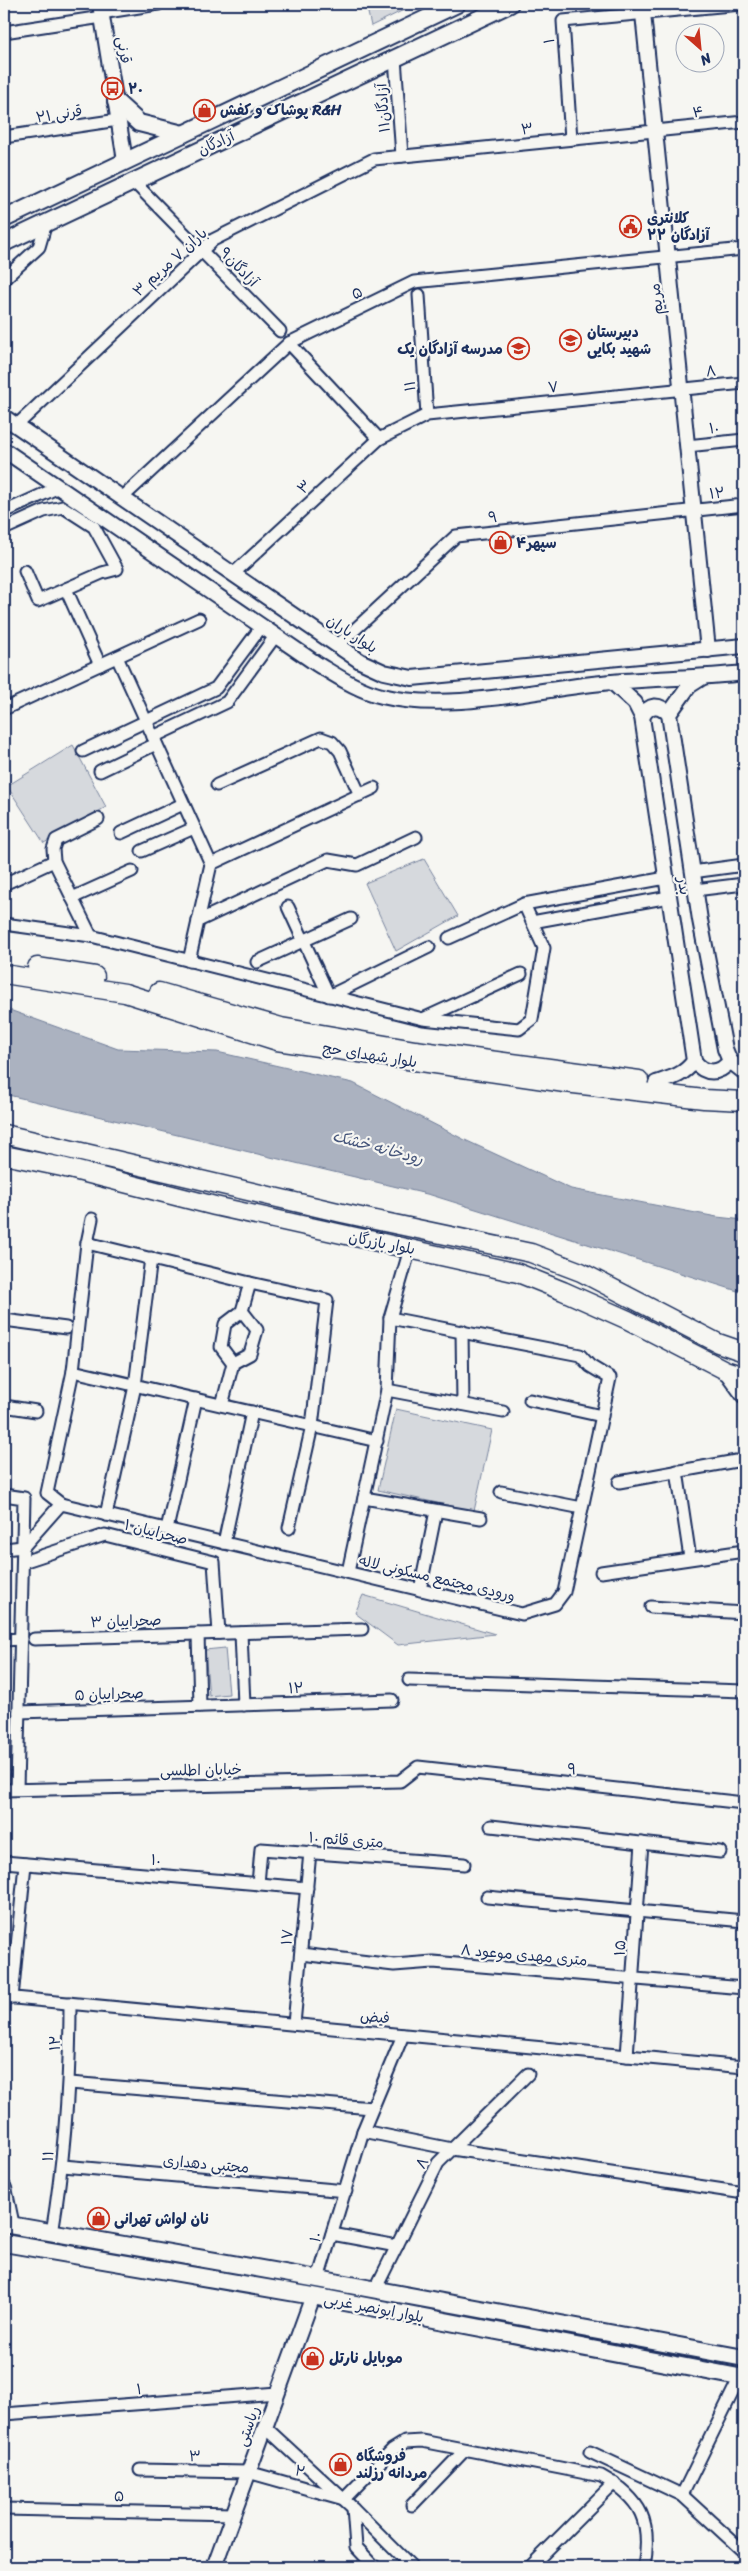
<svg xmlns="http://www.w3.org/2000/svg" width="748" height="2571" font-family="Sriracha,'Playpen Sans Arabic',sans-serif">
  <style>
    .green { fill: #d6d9dd; stroke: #78849e }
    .water { fill: #abb2c0; stroke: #717e99 }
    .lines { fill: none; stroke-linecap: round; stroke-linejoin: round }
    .minor-casing { stroke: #1b2f5e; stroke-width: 15 }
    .tertiary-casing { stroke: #1b2f5e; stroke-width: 18 }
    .secondary-casing { stroke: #1b2f5e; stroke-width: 20 }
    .primary-casing { stroke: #1b2f5e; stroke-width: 21 }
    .minor { stroke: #f6f6f2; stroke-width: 11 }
    .tertiary { stroke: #f6f6f2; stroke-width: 14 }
    .secondary { stroke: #f6f6f2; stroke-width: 16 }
    .primary { stroke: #f6f6f2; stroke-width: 18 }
    .labels { text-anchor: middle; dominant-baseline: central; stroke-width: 4.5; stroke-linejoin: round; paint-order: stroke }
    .street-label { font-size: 15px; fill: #1b2f5e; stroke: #f6f6f2 }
    .poi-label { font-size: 15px; font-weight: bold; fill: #1b2f5e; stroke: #f6f6f2; text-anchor: start }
    .water-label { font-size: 16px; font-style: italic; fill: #46567b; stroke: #f6f6f2 }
  </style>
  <rect width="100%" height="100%" fill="#f6f6f2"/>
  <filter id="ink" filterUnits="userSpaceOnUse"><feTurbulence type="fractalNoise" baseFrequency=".02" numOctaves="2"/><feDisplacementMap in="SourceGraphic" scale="10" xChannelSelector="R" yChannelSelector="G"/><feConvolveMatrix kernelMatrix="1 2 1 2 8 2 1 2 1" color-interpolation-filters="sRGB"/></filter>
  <g filter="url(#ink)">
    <g class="green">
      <polygon points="366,4 416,4 371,26"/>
      <polygon points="73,745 106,807 44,843 7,786"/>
      <polygon points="424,859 458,916 396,951 365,883"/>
      <polygon points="396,1409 492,1430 474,1511 378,1490"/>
      <polygon points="363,1595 495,1634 398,1645 355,1613"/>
      <polygon points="225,1648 229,1694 209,1696 205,1650"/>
    </g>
    <polygon class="water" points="4,1008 118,1049 217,1052 353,1083 465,1140 571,1189 717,1217 744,1220 744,1293 431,1195 4,1094"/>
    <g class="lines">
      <defs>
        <g id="minor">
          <polyline points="101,13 158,4"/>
          <polyline points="4,32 102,17"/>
          <polyline points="395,58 402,156"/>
          <polyline points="4,137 118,120"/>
          <polyline points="571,139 563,21 741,4"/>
          <polyline points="134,182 280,331"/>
          <polyline points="4,279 39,247 46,223"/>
          <polyline points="419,295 427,415"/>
          <polyline points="289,343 379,439"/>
          <polyline points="16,426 213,240 374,159 744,122"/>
          <polyline points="687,446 744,440"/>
          <polyline points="122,498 289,343 414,282 744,249"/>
          <polyline points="4,512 59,487"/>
          <polyline points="4,529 44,511 63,507 94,527 117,569 102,573 38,601 25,571"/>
          <polyline points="233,574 379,439 427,415 744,383"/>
          <polyline points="66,589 100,665"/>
          <polyline points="337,646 456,536 744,505"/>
          <polyline points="117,657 211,864 189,961"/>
          <polyline points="4,709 199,619"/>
          <polyline points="153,737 227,702 276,635"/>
          <polyline points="83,751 216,688 262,626"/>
          <polyline points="100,771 156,744"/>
          <polyline points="217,785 321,738 332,742 340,751 360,795"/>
          <polyline points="121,833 183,804"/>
          <polyline points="142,851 194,828"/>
          <polyline points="211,864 374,788"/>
          <polyline points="692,872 744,865"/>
          <polyline points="4,884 54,861"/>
          <polyline points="695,890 744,884"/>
          <polyline points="72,898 132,871"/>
          <polyline points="524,904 666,878"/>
          <polyline points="288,907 329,996 429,947"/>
          <polyline points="198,921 328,860 357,865 416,837"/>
          <polyline points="532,922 669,897"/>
          <polyline points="4,924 91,936 423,1019 519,1029 532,1019 544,948 524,904 449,938"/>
          <polyline points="91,936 54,861 53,849 56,840 98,819"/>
          <polyline points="257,962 351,919"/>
          <polyline points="425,1018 521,974"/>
          <polyline points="87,1243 250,1283 327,1300 312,1426 289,1528"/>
          <polyline points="4,1320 66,1328"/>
          <polyline points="462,1331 463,1404"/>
          <polyline points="233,1363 221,1347 225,1324 242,1311 250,1283"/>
          <polyline points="73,1371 377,1441"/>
          <polyline points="387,1390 503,1412"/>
          <polyline points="530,1400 602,1416"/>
          <polyline points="222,1405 233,1363 250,1354 257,1330 242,1311"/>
          <polyline points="4,1406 36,1411"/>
          <polyline points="677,1471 690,1558"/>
          <polyline points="619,1482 736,1461"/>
          <polyline points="501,1492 582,1508"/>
          <polyline points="4,1495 24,1498 17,1789"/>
          <polyline points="364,1498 481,1518"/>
          <polyline points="61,1504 47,1493 73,1371 87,1243 92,1219"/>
          <polyline points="106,1515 135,1386 151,1258"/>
          <polyline points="167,1529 196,1399"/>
          <polyline points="224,1543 252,1412"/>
          <polyline points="4,1549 23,1547 61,1504 522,1614 555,1604 564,1592 610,1378 590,1366 580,1355 390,1318"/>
          <polyline points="23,1562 105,1535 214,1562 219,1633"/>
          <polyline points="348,1572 387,1390 390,1318 410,1249"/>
          <polyline points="601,1572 744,1551"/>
          <polyline points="420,1590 436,1511"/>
          <polyline points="651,1607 744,1613"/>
          <polyline points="241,1633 244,1705"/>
          <polyline points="198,1634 200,1706"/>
          <polyline points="34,1639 362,1629"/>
          <polyline points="4,1640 21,1639"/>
          <polyline points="409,1680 744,1691"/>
          <polyline points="19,1712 392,1700"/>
          <polyline points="4,1790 400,1781 418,1767 744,1803"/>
          <polyline points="491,1826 720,1852"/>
          <polyline points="4,1862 307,1888"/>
          <polyline points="258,1884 261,1849 464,1864"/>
          <polyline points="487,1897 744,1921"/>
          <polyline points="301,1954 394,1965 433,1962 744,1988"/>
          <polyline points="4,1997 744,2067"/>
          <polyline points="12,1998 25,1864"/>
          <polyline points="294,2024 310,1852"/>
          <polyline points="627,2056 642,1843"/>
          <polyline points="70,2083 372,2108"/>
          <polyline points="363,2131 452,2149 744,2193"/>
          <polyline points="63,2166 346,2191"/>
          <path d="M52,2233c13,-79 18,-150 18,-230"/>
          <polyline points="332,2234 397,2246"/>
          <polyline points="318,2279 363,2131 403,2035"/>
          <polyline points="375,2290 438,2163 528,2074"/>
          <polyline points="4,2414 277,2393"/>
          <polyline points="265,2427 353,2508 412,2567"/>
          <polyline points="590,2452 682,2495 740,2377"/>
          <path d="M140,2470l108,2 96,27 48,-49 13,-8 17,-1 179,35c41,23 51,46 43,91"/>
          <polyline points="682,2495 744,2552"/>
          <polyline points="412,2505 465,2450"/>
          <polyline points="353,2508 356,2547 375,2567"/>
          <polyline points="4,2509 233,2514"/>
          <polyline points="530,2567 614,2483"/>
        </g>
        <g id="tertiary">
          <polyline points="100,4 125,161"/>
          <polyline points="642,4 708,650"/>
          <polyline points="4,417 360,661 384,672 412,678 744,646"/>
          <path d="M4,450l313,214c20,12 42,27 65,32 70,17 158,-8 230,-14 44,-4 88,-4 132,-9"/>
          <polyline points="703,677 689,686 669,714 700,920 725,1049 730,1061 744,1072"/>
          <path d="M612,682l23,21 7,14 52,344c-10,14 -22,17 -38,22"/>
          <path d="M642,717c7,-13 17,-14 27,-3"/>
          <path d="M694,1061c11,14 25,14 36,0"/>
          <polyline points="725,1370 744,1396"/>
          <polyline points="4,2188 12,2226"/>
          <polyline points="214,2567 313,2296"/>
        </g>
        <g id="secondary">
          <polyline points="116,102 139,123 183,134"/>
          <polyline points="4,219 457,4"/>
          <polyline points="4,243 510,4"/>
          <polyline points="4,2224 318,2279 744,2358"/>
          <polyline points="4,2243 313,2296 744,2378"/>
        </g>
        <g id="primary">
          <polyline points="37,967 95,976"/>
          <polyline points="4,974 125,993 277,1041 565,1083 704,1099 744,1101"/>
          <polyline points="159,992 281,1027 415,1050 639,1080"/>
          <polyline points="4,1134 342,1213 531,1253 581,1272 718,1343 744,1352"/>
          <polyline points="4,1155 62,1167 215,1206 518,1273 563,1291 628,1320 725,1370 744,1376"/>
        </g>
      </defs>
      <use href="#minor" class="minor-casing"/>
      <use href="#tertiary" class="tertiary-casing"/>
      <use href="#secondary" class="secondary-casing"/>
      <use href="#primary" class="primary-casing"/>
      <use href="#minor" class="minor"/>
      <use href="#tertiary" class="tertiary"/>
      <use href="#secondary" class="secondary"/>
      <use href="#primary" class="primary"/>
    </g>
  </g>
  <defs>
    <symbol id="bus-ring" viewBox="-11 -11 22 22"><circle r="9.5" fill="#f6f6f2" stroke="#c8321e" stroke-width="1.5"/><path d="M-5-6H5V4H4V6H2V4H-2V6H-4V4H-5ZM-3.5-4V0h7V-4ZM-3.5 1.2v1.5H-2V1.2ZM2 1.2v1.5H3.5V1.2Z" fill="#c8321e"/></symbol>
    <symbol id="shop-ring" viewBox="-11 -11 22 22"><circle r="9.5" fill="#f6f6f2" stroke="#c8321e" stroke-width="1.5"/><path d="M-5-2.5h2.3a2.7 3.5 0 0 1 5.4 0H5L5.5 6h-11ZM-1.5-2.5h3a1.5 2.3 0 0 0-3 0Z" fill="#c8321e"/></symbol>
    <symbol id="civic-ring" viewBox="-11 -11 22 22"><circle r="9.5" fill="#f6f6f2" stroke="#c8321e" stroke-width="1.5"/><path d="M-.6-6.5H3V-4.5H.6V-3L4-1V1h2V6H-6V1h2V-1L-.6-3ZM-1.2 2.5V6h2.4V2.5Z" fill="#c8321e"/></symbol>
    <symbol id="school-ring" viewBox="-11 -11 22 22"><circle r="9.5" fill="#f6f6f2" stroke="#c8321e" stroke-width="1.5"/><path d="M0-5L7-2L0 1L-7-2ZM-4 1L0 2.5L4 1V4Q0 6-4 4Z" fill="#c8321e"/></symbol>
  </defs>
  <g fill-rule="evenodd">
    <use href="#bus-ring" x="100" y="76" width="25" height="25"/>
    <use href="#shop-ring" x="192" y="98" width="25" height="25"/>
    <use href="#civic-ring" x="618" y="214" width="25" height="25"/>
    <use href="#school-ring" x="558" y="328" width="25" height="25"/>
    <use href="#school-ring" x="506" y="336" width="25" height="25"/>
    <use href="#shop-ring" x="488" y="530" width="25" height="25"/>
    <use href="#shop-ring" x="86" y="2206" width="25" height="25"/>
    <use href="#shop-ring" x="300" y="2346" width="25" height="25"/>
    <use href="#shop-ring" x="328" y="2452" width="25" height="25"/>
  </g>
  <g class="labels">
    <g class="street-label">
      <text transform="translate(549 41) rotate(-94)">۱</text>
      <text transform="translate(124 50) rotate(81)">قرنی</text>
      <text transform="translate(383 108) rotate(-94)">آزادگان۱۱</text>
      <text transform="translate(698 112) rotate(-6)">۴</text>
      <text transform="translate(59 114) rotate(-9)">قرنی ۲۱</text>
      <text transform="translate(527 129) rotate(-6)">۳</text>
      <text transform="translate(216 143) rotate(-25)">آزادگان</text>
      <text transform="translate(170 262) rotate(-42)">باران ۷ مریم ۳</text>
      <text transform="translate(239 267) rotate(46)">آزادگان۹</text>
      <text transform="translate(357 293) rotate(-26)">۵</text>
      <text transform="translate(656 299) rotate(-96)">مریم</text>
      <text transform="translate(711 371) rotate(-6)">۸</text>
      <text transform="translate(410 386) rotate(-94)">۱۱</text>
      <text transform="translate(553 387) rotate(-6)">۷</text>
      <text transform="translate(714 428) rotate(-6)">۱۰</text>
      <text transform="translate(304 487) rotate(-43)">۳</text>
      <text transform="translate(717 493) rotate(-6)">۱۲</text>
      <text transform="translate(493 517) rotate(-6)">۹</text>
      <text transform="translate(352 634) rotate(33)">بلوار باران</text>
      <text transform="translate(684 886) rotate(81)">بدر</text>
      <text transform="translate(370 1055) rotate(9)">بلوار شهدای حج</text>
      <text transform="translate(382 1243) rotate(11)">بلوار بازرگان</text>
      <text transform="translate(156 1532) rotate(14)">صحراییان ۱</text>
      <text transform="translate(437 1578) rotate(13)">ورودی مجتمع مسکونی لاله</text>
      <text transform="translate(126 1621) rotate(-2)">صحراییان ۳</text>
      <text transform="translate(296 1688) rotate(-2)">۱۲</text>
      <text transform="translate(109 1694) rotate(-2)">۵ صحراییان</text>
      <text transform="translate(572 1769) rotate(6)">۹</text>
      <text transform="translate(201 1770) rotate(-1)">خيابان اطلسى</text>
      <text transform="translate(346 1840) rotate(4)">۱۰ متری قائم</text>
      <text transform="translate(156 1860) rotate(5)">۱۰</text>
      <text transform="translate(287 1937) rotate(-85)">۱۷</text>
      <text transform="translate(620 1948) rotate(-86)">۱۵</text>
      <text transform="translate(524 1955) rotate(5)">۸ متری مهدی موعود</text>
      <text transform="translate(375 2017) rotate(5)">فیض</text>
      <text transform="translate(55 2043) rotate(-90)">۱۲</text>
      <text transform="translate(48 2156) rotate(-84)">۱۱</text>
      <text transform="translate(422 2163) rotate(-60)">۸</text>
      <text transform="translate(206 2164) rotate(5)">مجتبی دهداری</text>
      <text transform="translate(316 2237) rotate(-72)">۱۰</text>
      <text transform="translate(374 2308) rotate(11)">بلوار ابونصر غربی</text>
      <text transform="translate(139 2389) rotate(-4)">۱</text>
      <text transform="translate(248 2426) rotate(-70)">ریاستی</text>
      <text transform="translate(195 2456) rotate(1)">۳</text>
      <text transform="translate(300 2471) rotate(16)">۲</text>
      <text transform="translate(119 2496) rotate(1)">۵</text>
    </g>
    <g class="poi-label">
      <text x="128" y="89">۲۰</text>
      <text x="220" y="110">پوشاک و کفش R&amp;H</text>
      <text x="647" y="218">کلانتری<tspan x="647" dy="17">۲۲ آزادگان</tspan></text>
      <text x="587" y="332">دبیرستان<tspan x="587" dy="17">شهید بکایی</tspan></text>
      <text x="503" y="349" text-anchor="end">مدرسه آزادگان یک</text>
      <text x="516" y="543">سپهر۴</text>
      <text x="114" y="2219">نان لواش تهرانی</text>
      <text x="329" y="2358">موبایل نارتل</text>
      <text x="356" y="2456">فروشگاه<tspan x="356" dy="17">مردانه رزلند</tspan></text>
    </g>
    <g class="water-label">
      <text transform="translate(378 1147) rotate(15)">رودخانه خشک</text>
    </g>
  </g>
  <rect width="748" height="2571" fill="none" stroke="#f6f6f2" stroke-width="20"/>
  <rect x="10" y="10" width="728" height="2551" fill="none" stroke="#1b2f5e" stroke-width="2" filter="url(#ink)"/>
  <g transform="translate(700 48) rotate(153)"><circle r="24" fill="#f6f6f2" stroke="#9ea6b7"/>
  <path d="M0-4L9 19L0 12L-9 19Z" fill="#c8321e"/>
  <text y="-8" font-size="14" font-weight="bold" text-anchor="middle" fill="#1b2f5e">N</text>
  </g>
</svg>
